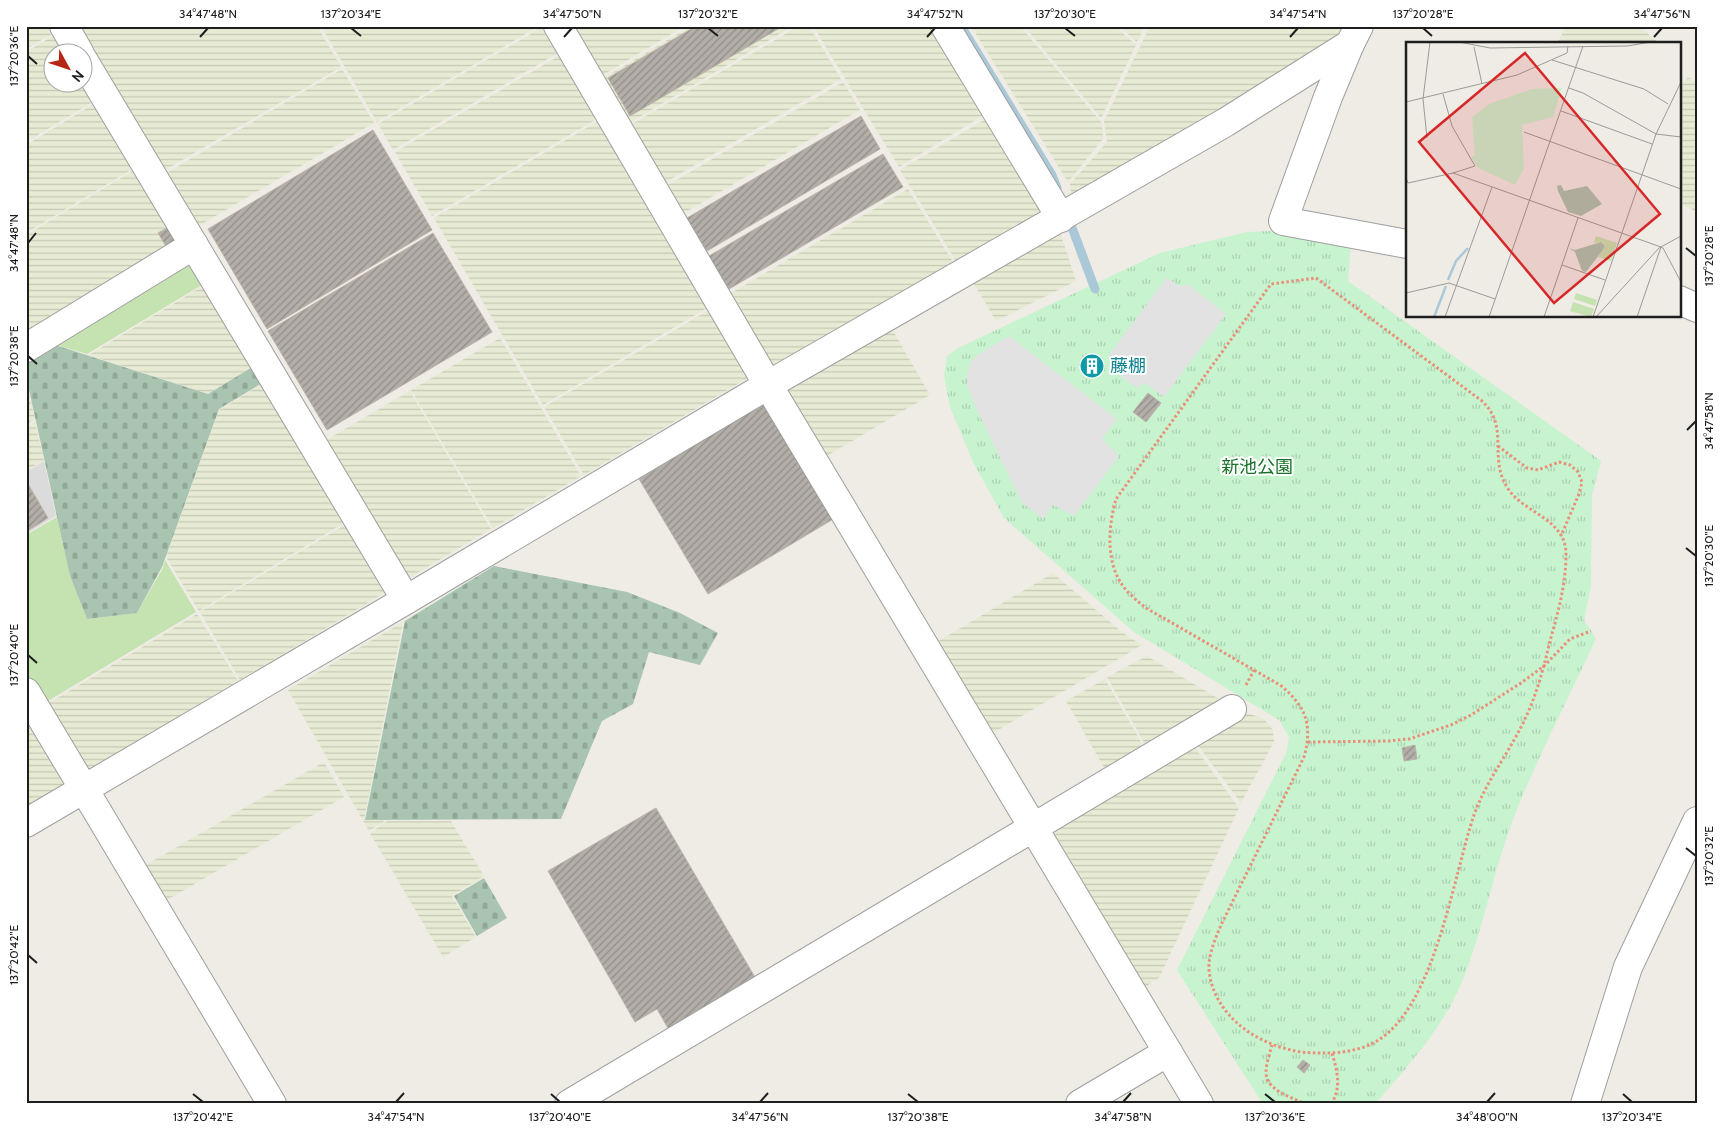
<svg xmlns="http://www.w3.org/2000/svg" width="1723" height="1130" font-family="Cabin,'Noto Sans JP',sans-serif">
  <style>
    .residential { fill: #dcdbdb }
    .farmland { fill: url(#farmland-rules) }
    .grass { fill: #c4e3b1 }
    .cemetery { fill: url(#cemetery-stones) }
    .park { fill: url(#park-tufts) }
    .parking { fill: #e2e2e2 }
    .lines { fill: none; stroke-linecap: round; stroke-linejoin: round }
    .stream { stroke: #aac8d7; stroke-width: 9 }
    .building { fill: url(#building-hatch); stroke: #beb4a9 }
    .minor-casing { stroke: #9f9f9f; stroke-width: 30 }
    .path { stroke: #ea907a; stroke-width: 3; stroke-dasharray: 2.5 2.5; stroke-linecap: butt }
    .minor { stroke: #fff; stroke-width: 28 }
    .ticks { fill: none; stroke: #1e1e1e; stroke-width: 2 }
    .labels { text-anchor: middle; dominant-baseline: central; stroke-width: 4; stroke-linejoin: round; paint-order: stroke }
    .culture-label { font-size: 18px; fill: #0d838f; stroke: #fff; text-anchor: start }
    .park-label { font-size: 18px; fill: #187128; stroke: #fff }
    .inset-river { fill: none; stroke: #aac8d7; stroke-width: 2.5 }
    .inset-road { fill: none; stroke: #9b9a95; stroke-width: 1 }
    .view { fill: #d62828; fill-opacity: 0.15; stroke: #d62828; stroke-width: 2.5 }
    .inset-edge { fill: none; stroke: #1e1e1e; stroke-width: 2.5 }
    .neatline { fill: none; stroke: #1e1e1e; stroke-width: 2 }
    .ticks-label { font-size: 12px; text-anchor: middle; fill: #1e1e1e }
  </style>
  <defs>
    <pattern id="farmland-rules" width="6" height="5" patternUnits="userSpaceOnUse" patternTransform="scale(1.25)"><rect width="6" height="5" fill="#e7ebd3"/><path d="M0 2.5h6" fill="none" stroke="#c6c9b5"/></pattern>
    <pattern id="cemetery-stones" width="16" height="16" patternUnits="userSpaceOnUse" patternTransform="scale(1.25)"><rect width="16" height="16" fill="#a9c4b0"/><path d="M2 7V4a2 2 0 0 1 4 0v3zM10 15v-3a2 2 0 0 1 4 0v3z" fill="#91a897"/></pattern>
    <pattern id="park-tufts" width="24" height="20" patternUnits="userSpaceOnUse" patternTransform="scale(1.25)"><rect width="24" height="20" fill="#c7f3cf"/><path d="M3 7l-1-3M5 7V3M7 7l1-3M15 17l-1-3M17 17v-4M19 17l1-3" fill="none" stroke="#aad0b1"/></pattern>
    <pattern id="building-hatch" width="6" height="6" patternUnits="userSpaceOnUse" patternTransform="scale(1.25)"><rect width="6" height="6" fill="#b3aea8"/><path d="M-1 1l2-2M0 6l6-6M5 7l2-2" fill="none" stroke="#918d88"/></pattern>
  </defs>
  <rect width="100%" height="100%" fill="#eeece5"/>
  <polygon class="residential" points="44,461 56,516 26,534 26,472"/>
  <g class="farmland">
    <polygon points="26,26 51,26 55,32 26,49"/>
    <polygon points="76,26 317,26 341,67 162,172"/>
    <polygon points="321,26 539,26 377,122"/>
    <polygon points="544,26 549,26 563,50 393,150 378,124"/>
    <polygon points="568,26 685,26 598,78"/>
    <polygon points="691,26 793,26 626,125 600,80"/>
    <polygon points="799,26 809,26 841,79 661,185 627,127"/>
    <polygon points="813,26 936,26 987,113 899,167"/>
    <polygon points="971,26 1020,26 1102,123 1103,139 1068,182"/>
    <polygon points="1024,26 1115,26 1136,45 1101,118"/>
    <polygon points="1119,26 1145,26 1137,42"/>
    <polygon points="1150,26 1344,26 1338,38 1072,199 1070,184 1107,142 1104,121"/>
    <polygon points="1566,26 1639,26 1660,44 1557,44"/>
    <polygon points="56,34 67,52 52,52 52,82 82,82 96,100 26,142 26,52"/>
    <polygon points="564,53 602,116 432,216 395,152"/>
    <polygon points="342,69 374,123 195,228 163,175"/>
    <polygon points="1688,77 1697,83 1697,212 1679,203 1679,89"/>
    <polygon points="843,82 860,110 679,216 663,188"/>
    <polygon points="97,102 136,167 26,233 26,145"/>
    <polygon points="989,117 1045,210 956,261 900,170"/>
    <polygon points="603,118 712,305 543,405 434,218"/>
    <polygon points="136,169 181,242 32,332 26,322 26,235"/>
    <polygon points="908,189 953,262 768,368 726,296"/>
    <polygon points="1059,229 1076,281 996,321 971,279"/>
    <polygon points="206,284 255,365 208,394 89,355"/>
    <polygon points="714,307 753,375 584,475 544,407"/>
    <polygon points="891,327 930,395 825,457 785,389"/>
    <polygon points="500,338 581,476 493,528 411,390"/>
    <polygon points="26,382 35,419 26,425"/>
    <polygon points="265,382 347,521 199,611 166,557 219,410"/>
    <polygon points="410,391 491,529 402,582 321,443"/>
    <polygon points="35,422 44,460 26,471 26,427"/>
    <polygon points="348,523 389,590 240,680 200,612"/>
    <polygon points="1053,573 1123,633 1142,645 993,733 937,642"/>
    <polygon points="197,614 238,681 85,774 44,706"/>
    <polygon points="403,622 364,820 385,821 369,831 288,690"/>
    <polygon points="1147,656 1226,703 1147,748 1107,677"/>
    <polygon points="1105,679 1145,749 1106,771 1066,701"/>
    <polygon points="1245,712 1264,719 1273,730 1274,742 1241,803 1194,740"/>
    <polygon points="36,718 75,782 26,812 26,724"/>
    <polygon points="1191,742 1239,808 1159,978 1145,987 1054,832 1056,820"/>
    <polygon points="324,762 344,797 167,900 146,865"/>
    <polygon points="387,821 451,821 484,876 452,896 476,937 443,957 370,833"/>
  </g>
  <g class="grass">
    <polygon points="190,258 205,283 87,354 50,343"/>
    <polygon points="57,517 70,576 87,619 137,613 163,568 165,560 196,612 43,704 26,676 26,535"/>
  </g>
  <g class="cemetery">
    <polygon points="49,343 208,394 254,366 264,382 219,409 162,567 137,613 87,619 70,576 26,376 26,357"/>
    <polygon points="494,566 627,592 680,613 718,633 700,665 649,652 633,704 602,721 561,819 365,820 405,621"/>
    <polygon points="484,878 507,918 477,936 454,896"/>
  </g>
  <path class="park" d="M1274,231l77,13 -3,37 253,180 -9,34 -1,91 -7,34 12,19c-26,56 -55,111 -78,168 -24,57 -33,120 -57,177 -17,42 -56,86 -86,120h-112l-86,-134 109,-217 3,-16 -10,-17 -145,-88 -130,-114 -30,-54 -24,-57 -6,-32 3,-19 11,-8 202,-95 87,-21z"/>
  <g class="parking">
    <polygon points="1167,277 1179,286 1189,285 1226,314 1164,397 1145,383 1137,388 1121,377 1123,367 1109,355"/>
    <polygon points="1009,336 1117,419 1102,439 1119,456 1074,516 1053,505 1043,519 1022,503 976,408 967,385 967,375 970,363 977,355"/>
  </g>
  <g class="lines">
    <g class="stream">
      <polyline points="961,26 1052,175 1057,188"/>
      <polyline points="1068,217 1095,289"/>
    </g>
  </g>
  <g class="building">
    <polygon points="696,26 783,26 630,116 608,78"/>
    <polygon points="861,116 880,149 707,251 687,218"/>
    <polygon points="373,130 432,230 267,329 208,229"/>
    <polygon points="883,154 903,187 729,289 709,256"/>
    <polygon points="169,227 177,241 167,248 158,233"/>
    <polygon points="433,233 492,332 327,430 268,331"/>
    <polygon points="1088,354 1105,366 1096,378 1079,365"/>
    <polygon points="1148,393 1161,403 1146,422 1133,412"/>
    <polygon points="770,399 840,515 708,594 639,479"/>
    <polygon points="28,484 48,518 26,532 26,485"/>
    <polygon points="1415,745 1417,759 1404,761 1402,748"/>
    <polygon points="656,808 756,979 669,1030 657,1009 635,1022 548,871"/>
    <polygon points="1303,1060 1310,1065 1304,1073 1297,1067"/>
  </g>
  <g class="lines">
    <defs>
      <g id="minor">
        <polyline points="64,26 79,52"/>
        <polyline points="558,26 768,385 1199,1104"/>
        <polyline points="945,26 1061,218"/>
        <polyline points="1350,44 1328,97 1283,221 1407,244"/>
        <polyline points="82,58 406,600"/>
        <polyline points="1679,300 1697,308"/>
        <polyline points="26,348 194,245"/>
        <polyline points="26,692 272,1104"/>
        <polyline points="26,823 406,600 768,385 1226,122 1350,44 1359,26"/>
        <polyline points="569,1104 1232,709"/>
        <polyline points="1080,1104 1168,1052"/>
        <polyline points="1585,1104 1628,967 1697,821"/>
      </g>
    </defs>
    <use href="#minor" class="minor-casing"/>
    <g class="path">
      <path d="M1316,278l166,123c28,26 6,55 25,86 15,26 59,31 59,67 0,30 -8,59 -16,87 -7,30 -15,60 -30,88 -15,29 -35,55 -46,86 -21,62 -39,191 -97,226 -15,9 -35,12 -52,12 -11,0 -23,0 -34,-3 -40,-9 -78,-38 -82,-80 -1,-16 7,-33 13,-47l82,-166c9,-32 2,-51 -24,-72l-134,-77c-5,-4 -10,-8 -15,-13 -26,-24 -24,-64 -15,-96l155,-215z"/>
      <polyline points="1498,446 1527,468 1538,470 1559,462 1570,465 1578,472 1582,482 1579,494 1561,536"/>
      <polyline points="1246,685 1254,670"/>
      <polyline points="1308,742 1389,741 1409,739 1451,725 1471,715 1521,683 1544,666 1570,639 1591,631"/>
      <path d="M1272,1045c-2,8 -6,19 -6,27 0,19 26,25 39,32"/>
      <path d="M1331,1104c11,-16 6,-34 1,-51"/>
    </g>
    <use href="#minor" class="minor"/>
  </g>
  <path class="ticks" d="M351,28l10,8M708,28l10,8M1065,28l10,8M1423,28l9,8M200,37l8,-9M564,37l8,-9M927,37l8,-9M1290,37l8,-9M1654,37l8,-9M28,56l9,8M28,243l8,-10M1686,248l10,8M28,356l9,8M1687,430l9,-9M1686,548l10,8M28,655l9,8M1686,848l10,8M28,955l9,8M193,1094l10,8M551,1094l9,8M908,1094l10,8M1265,1094l10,8M1623,1094l9,8M396,1102l8,-9M760,1102l8,-9M1123,1102l8,-9M1487,1102l8,-9"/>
  <defs>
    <symbol id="building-disc" viewBox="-11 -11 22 22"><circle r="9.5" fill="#0f9aa8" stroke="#fff"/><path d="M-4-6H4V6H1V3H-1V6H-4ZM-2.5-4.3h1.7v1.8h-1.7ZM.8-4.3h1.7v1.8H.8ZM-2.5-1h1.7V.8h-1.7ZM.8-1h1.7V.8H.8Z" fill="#fff"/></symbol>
  </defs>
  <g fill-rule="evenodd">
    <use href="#building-disc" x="1078" y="352" width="28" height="28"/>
  </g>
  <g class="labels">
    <g class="culture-label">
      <text x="1110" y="366">藤棚</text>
    </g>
    <g class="park-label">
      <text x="1257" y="467">新池公園</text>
    </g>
  </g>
  <g transform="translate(1406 42)">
    <rect width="275" height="275" fill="#eeece5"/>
    <path d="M190,194l21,7 -6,18 -13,-4 7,-11 -4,-4 -7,1zM170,251l21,7 -2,6 -21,-7zM167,260l21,7 -3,8 -21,-6z" fill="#c4e3b1"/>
    <path d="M155,143l3,6 23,-5 15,18 -21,12 -13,-4 -10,-21 -1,-5zM195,200l4,4 -3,5 -16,21 -4,-1 -7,-19 -6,-4 6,2z" fill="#a9c4b0"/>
    <path d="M156,46l-9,29 -31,8 2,43 -9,17 -37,-17 -7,-11 4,-2 -3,-38 17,-13 43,-15z" fill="#c7f3cf"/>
    <path class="inset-river" d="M42,238l8,-19 12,-13M28,275l12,-31"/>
    <path class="inset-road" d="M53,0l31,6 137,-2 24,-4M68,5l8,37M146,18l92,29 24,15M163,46l14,5 73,41 25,3M37,52l9,32 23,40 -22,7M0,60l111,-27 50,-22 1,-7M155,69l91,33M118,90l157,57M21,96l-4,-39 7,-57M0,136l2,5 45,-10 205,73 5,2 18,34M156,223l43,15M0,251l43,-10 46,16M39,275l47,-130M83,275l94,-271M138,275l34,-99M187,275l63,-183 25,-52M190,275l63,-69 22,-12M231,275l24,-70"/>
    <path class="view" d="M119,11l135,161 -106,89 -135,-161z"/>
    <rect width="275" height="275" class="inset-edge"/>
  </g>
  <rect width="1723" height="1130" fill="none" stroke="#ffffff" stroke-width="55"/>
  <g transform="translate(68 68) rotate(130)"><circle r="24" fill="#ffffff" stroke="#a5a5a5"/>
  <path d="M0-4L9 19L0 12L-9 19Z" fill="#b62616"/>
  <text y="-8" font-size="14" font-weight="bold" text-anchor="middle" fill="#1e1e1e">N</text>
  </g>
  <rect x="28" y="28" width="1668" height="1074" class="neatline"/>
  <g class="ticks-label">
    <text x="208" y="18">34°47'48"N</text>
    <text x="351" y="18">137°20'34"E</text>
    <text x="572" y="18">34°47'50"N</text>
    <text x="708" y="18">137°20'32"E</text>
    <text x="935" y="18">34°47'52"N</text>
    <text x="1065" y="18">137°20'30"E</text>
    <text x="1298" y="18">34°47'54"N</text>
    <text x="1423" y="18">137°20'28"E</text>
    <text x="1662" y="18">34°47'56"N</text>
    <text transform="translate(14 56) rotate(-90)" y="4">137°20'36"E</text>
    <text transform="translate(14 243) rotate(-90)" y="4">34°47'48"N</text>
    <text transform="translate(1709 256) rotate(-90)" y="4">137°20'28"E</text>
    <text transform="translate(14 356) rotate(-90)" y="4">137°20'38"E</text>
    <text transform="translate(1709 421) rotate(-90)" y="4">34°47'58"N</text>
    <text transform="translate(1709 556) rotate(-90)" y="4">137°20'30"E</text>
    <text transform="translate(14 655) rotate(-90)" y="4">137°20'40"E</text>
    <text transform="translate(1709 856) rotate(-90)" y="4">137°20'32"E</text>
    <text transform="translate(14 955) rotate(-90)" y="4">137°20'42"E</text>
    <text x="203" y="1121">137°20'42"E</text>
    <text x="396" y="1121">34°47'54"N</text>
    <text x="560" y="1121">137°20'40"E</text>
    <text x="760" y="1121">34°47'56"N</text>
    <text x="918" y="1121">137°20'38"E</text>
    <text x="1123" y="1121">34°47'58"N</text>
    <text x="1275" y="1121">137°20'36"E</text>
    <text x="1487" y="1121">34°48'00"N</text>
    <text x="1632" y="1121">137°20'34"E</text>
  </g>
</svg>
